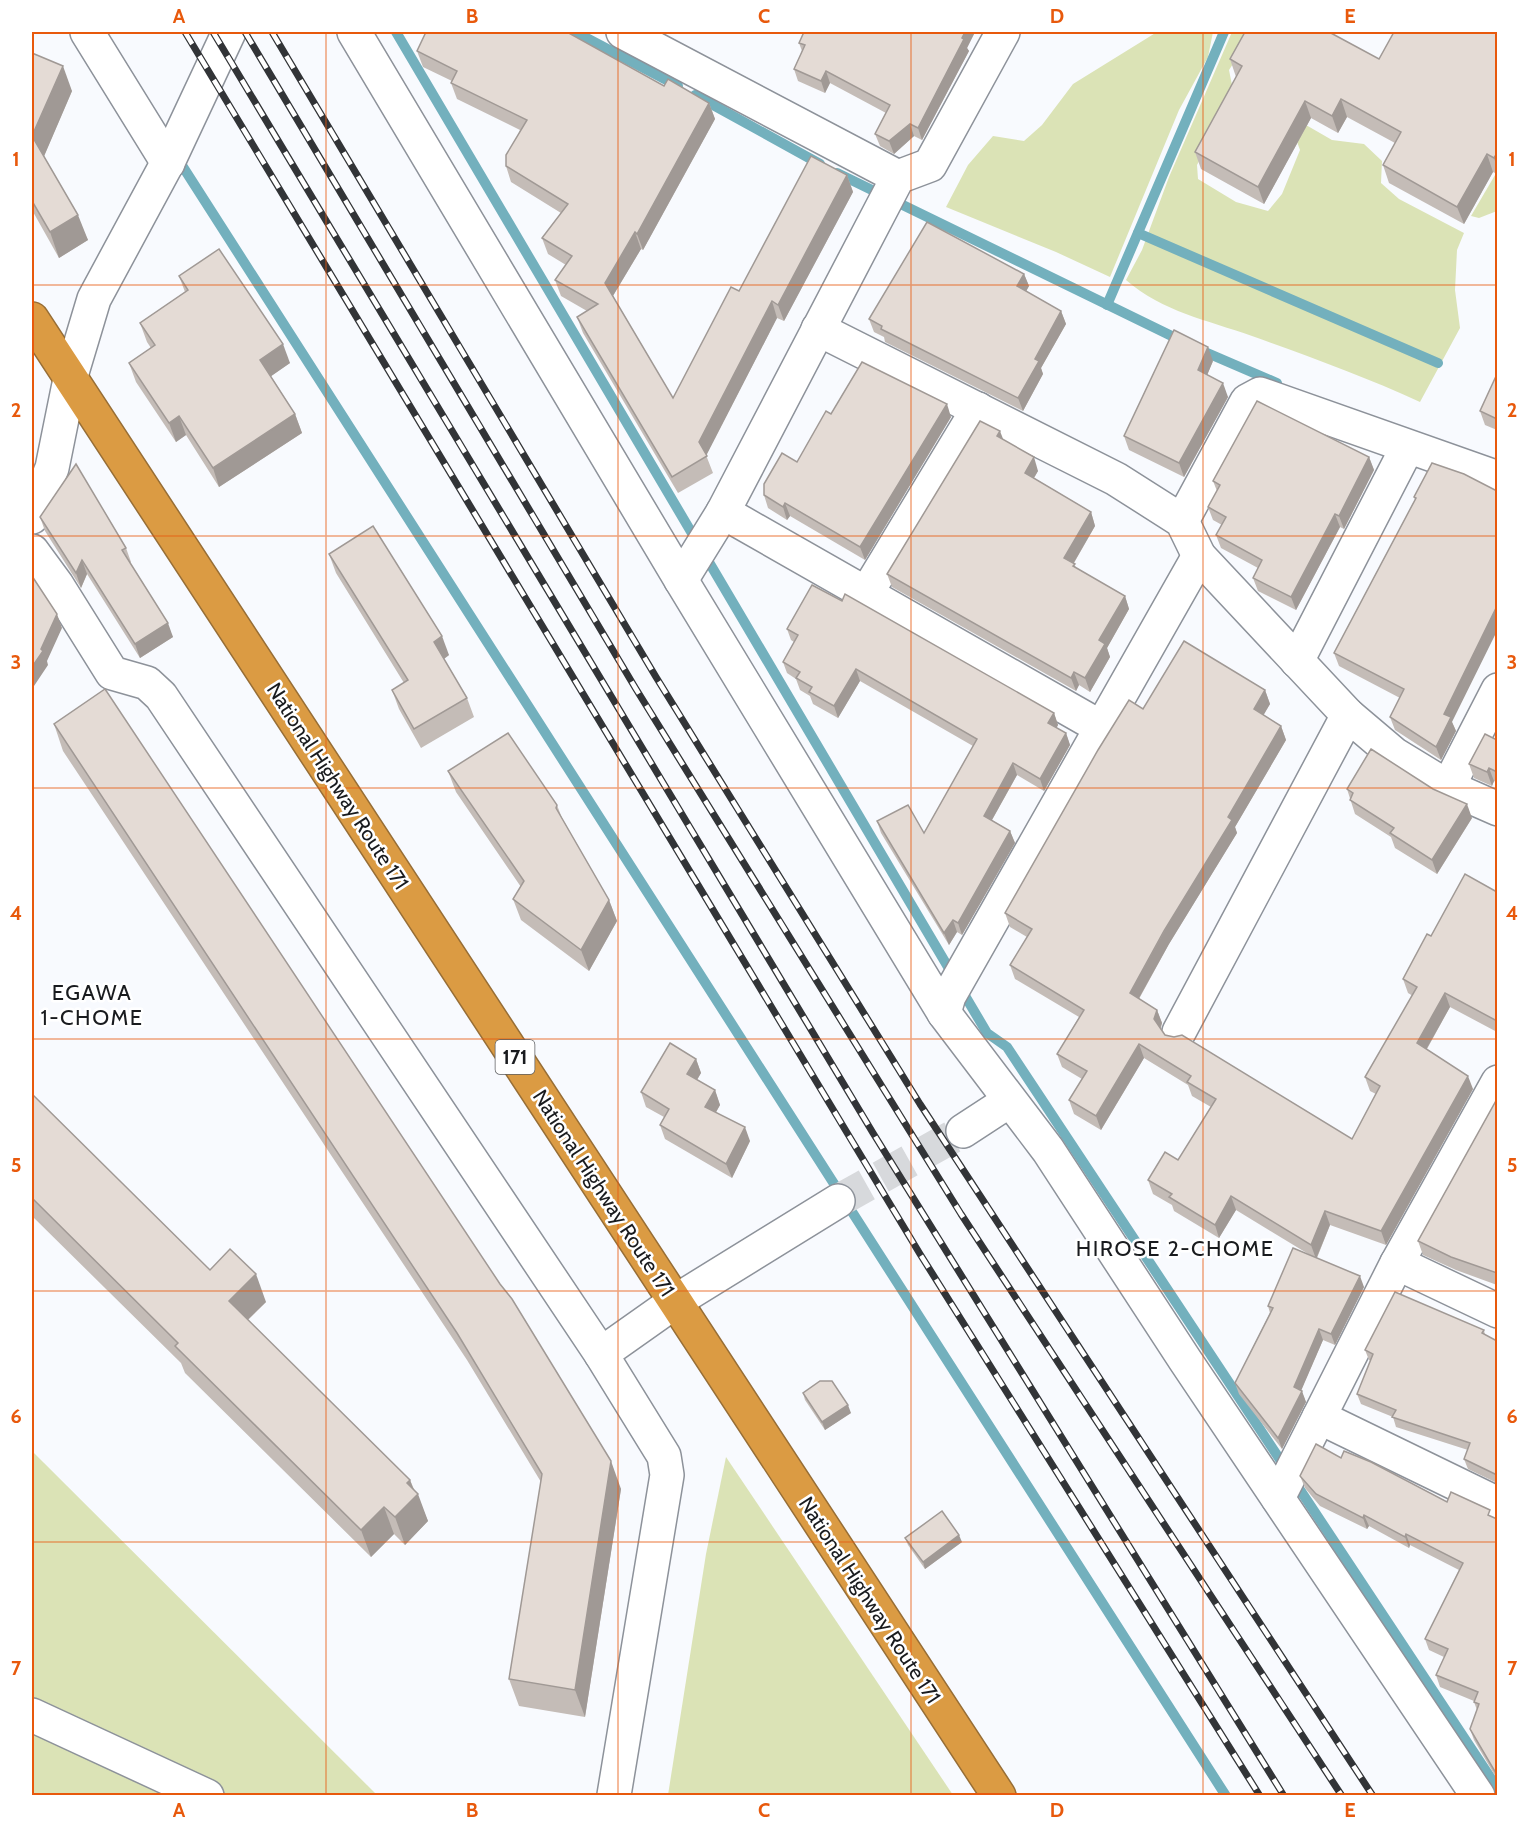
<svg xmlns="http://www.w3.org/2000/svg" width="1529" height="1827" font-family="Cabin,sans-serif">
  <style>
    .green { fill: #dbe3b6 }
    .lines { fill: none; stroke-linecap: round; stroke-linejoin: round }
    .stream { stroke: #73b0bd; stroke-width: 10 }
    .minor-tunnel { stroke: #d7d9dc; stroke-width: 33; stroke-dasharray: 33 16; stroke-linecap: butt }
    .minor-casing { stroke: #8d929a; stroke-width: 36 }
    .highway-casing { stroke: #976e36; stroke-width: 36 }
    .minor { stroke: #fff; stroke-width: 33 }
    .highway { stroke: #db9b43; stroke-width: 33 }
    .rail-casing { stroke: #323437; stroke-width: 7 }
    .rail { stroke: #fff; stroke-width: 4.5; stroke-dasharray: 14; stroke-linecap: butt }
    .wall { fill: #c4bcb7 }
    .shaded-wall { fill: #a09995 }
    .building { fill: #e4dbd5; stroke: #a09995; stroke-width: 1.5 }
    .grid { fill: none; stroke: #e8590c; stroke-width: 1.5; stroke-opacity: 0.55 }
    .labels { text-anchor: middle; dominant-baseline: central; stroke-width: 5; stroke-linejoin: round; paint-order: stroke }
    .shield { fill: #fff; stroke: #5e5f62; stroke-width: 1.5 }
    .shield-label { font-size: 20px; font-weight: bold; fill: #191b1e }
    .street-label { font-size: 21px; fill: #191b1e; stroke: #fff }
    .neighbourhood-label { font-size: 22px; letter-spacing: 1.5px; fill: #191b1e; stroke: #fff }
    .neatline { fill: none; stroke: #e8590c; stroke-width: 2 }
    .grid-label { font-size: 20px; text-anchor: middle; font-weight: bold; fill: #e8590c }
  </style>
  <rect width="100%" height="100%" fill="#f8fafe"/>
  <g class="green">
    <polygon points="1157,32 1213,32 1208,57 1179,110 1110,277 1056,252 946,207 968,165 993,136 1024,141 1042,125 1073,84"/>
    <path d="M1232,32h22l-25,38 5,25 -37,70 1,14 38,23 32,9 14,-17 18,-44 -8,-22 14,-3 26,15 32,4 18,17 -1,22 18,16 65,34 -7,17 -2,40 5,38 -40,74c-54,-25 -112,-46 -168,-66 -45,-16 -89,-24 -126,-56l16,-30 27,-73z"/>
    <polygon points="1495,175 1497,177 1497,211 1479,218 1471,216"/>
    <polygon points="32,1451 377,1795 32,1795"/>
    <polygon points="726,1457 953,1795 668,1795 706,1554"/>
  </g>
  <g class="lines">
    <g class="stream">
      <polyline points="396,32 987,1033 1007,1047 1498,1789"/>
      <polyline points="575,32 678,86"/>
      <polyline points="695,95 820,164"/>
      <polyline points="176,156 1226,1796"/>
      <polyline points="837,173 1184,342"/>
      <polyline points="1138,233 1438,363"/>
      <polyline points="1107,305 1224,32"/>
      <polyline points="1198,349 1277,383"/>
    </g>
    <polyline class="minor-tunnel" points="838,1201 963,1131"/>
    <defs>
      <g id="minor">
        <polyline points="87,32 168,163"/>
        <polyline points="354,32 681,580 944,1013 1048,1150 1185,1360 1478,1796"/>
        <polyline points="623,32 898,177"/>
        <polyline points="818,329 1116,479 1182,521 1199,556 1348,715 1394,754 1448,787 1498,809"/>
        <polyline points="723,512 1102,728"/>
        <polyline points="32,517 52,468 70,379 94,299 169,160 229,32"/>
        <polyline points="1182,521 1247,401 1260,394 1498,478"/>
        <polyline points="32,551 57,585 112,673 147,683 161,696 601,1354"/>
        <polyline points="681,580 723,512 898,177 930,165 1003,32"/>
        <polyline points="866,594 978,409"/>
        <polyline points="1297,661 1407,448"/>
        <polyline points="1448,787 1498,690"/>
        <polyline points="944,1013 949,996 1199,556"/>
        <polyline points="1179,1032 1348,715"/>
        <polyline points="963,1131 1009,1101"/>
        <polyline points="1397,1263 1498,1311"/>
        <polyline points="1319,1417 1498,1504"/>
        <polyline points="1278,1498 1397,1263 1498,1082"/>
        <polyline points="32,1715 207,1796"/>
        <polyline points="614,1795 667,1475 664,1456 601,1354 676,1301 838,1201"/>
      </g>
      <polyline id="highway" points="32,319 999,1796"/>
    </defs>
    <use href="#minor" class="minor-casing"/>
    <use href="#highway" class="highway-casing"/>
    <use href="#minor" class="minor"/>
    <use href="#highway" class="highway"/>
    <defs>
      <g id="rail">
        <polyline points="185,32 920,1254 1260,1796"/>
        <polyline points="213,32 873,1133 1284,1796"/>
        <polyline points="245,32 636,689 961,1214 1342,1796"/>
        <polyline points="272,32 656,677 920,1104 1373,1796"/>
      </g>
    </defs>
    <use href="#rail" class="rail-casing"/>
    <use href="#rail" class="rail"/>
  </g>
  <g class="wall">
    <polygon points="804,32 975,32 967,48 969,51 922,140 914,136 894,154 880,146 875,134 886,113 830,83 825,93 798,81 794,69 802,51 799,43"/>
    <polygon points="1245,32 1333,32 1334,35 1379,59 1497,32 1497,174 1493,172 1464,224 1389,183 1383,165 1395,143 1347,117 1338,133 1311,118 1264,204 1201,169 1195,152 1236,77 1230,59"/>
    <polygon points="417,51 664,86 709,103 715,119 643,250 641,249 613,296 673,398 739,291 847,175 853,192 784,321 777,318 706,455 713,473 678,493 583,333 577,317 587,311 561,296 555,280 566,265 548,254 542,238 561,213 511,182 506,166 520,130 457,99 451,83 452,81 423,67"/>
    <polygon points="32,53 72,91 44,156 88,240 59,258 32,210"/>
    <polygon points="1024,274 1029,286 1026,291 1061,311 1066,324 1041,368 1043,374 1023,411 885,342 884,337 874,332 869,319"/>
    <polygon points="179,276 290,363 271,376 295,414 302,433 219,487 186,435 176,442 136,382 129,363 151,348 147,342 140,323 185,292"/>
    <polygon points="1213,361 1207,375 1228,397 1184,477 1129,450 1124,436"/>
    <polygon points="1497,374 1497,430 1485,425 1480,411"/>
    <polygon points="831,414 951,417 865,560 790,516 787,520 768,508 764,495 797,462"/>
    <polygon points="1003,439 1038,471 1034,478 1091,512 1095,526 1074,563 1076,568 1125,596 1129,609 1107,648 1110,657 1090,692 1079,685 1076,691 892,587 887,574"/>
    <polygon points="1369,457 1374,470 1344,529 1340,527 1296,610 1258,591 1253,578 1258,568 1221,548 1216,535 1222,525 1213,520 1208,507 1217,491 1213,481"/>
    <polygon points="1432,463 1452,722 1456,731 1441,760 1395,730 1390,717 1400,698 1339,666 1334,653 1415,500 1414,497"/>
    <polygon points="40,517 126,548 131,562 130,563 173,637 140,658 87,574 81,588 45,531"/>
    <polygon points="329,554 449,655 444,659 467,698 474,717 421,748 399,709 392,690 404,683 336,573"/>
    <polygon points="787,629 1054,713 1058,725 1056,728 1066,733 1070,745 1044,791 1017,775 992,820 1010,831 1015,843 962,935 957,932 949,945 881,833 877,821 924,833 973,746 860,681 838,718 813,704 810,696 800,690 796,679 787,673 783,662 794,642 791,640"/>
    <polygon points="1265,690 1270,704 1263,715 1281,726 1286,740 1235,827 1237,833 1169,944 1139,999 1157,1010 1162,1023 1161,1028 1165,1035 1352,1139 1376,1094 1370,1091 1365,1077 1413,996 1408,993 1403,979 1431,936 1497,892 1497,1032 1450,1007 1427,1049 1473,1089 1386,1245 1330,1225 1317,1258 1364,1287 1335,1345 1323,1340 1301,1390 1306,1402 1282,1449 1239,1394 1235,1383 1270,1313 1268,1306 1310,1255 1236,1210 1219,1238 1174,1211 1172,1205 1153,1194 1148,1180 1178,1160 1211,1107 1192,1096 1188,1085 1144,1058 1101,1130 1074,1114 1069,1100 1082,1079 1062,1067 1057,1054 1079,1017 1015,979 1010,965 1027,937 1010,927 1005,913 1143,709"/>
    <polygon points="54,724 621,1489 585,1717 519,1706 509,1679 541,1482 467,1360 63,751"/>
    <polygon points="1497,740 1497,783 1494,781 1492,786 1474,778 1469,764"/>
    <polygon points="448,771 557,805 562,818 609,900 617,921 589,971 521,920 513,899 521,887 456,792"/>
    <polygon points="1347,789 1472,818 1437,874 1395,848 1391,837 1355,814"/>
    <polygon points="696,1059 701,1073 697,1080 715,1090 720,1105 716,1112 750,1141 732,1178 665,1139 660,1125 664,1117 646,1107 641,1092"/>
    <polygon points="32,1094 210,1270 266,1302 248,1320 410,1480 428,1521 405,1545 394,1534 371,1557 185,1373 181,1363 32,1216"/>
    <polygon points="1497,1099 1497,1285 1456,1270 1423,1255 1418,1241"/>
    <polygon points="1484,1330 1485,1335 1497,1341 1497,1483 1468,1469 1464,1459 1468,1450 1396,1427 1393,1417 1361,1404 1357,1394 1371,1361 1369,1360 1365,1350"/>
    <polygon points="803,1393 851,1413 825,1430 805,1400"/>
    <polygon points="1341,1458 1447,1502 1497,1519 1497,1779 1474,1740 1470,1729 1477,1710 1474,1702 1474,1701 1440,1687 1436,1675 1444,1657 1429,1650 1425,1639 1459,1570 1410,1545 1409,1548 1369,1526 1367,1529 1320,1506 1305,1488 1300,1476"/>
    <polygon points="905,1538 962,1542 925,1569 908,1545"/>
  </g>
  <g class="shaded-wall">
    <polygon points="965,32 975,32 967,48 969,51 922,140 918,128"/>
    <polygon points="63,66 72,91 42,161 32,136"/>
    <polygon points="826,71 830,83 825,93 821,81"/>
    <polygon points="1341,99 1347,117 1338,133 1332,116"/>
    <polygon points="1305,101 1311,118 1264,204 1258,187"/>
    <polygon points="709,103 715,119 643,250 637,234"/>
    <polygon points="910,124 914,136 894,154 889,141"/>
    <polygon points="1497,153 1497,167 1494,158"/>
    <polygon points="1487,154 1493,172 1464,224 1457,207"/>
    <polygon points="847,175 853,192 784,321 778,305"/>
    <polygon points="78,215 88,240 59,258 50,232"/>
    <polygon points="635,232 641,249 611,299 605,283"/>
    <polygon points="1024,274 1029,286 1022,299 1017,286"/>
    <polygon points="772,301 777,318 705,458 699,442"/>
    <polygon points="1061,311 1066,324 1041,368 1043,374 1023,411 1018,398 1035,359"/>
    <polygon points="283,344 290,363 267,379 260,360"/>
    <polygon points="1208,347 1213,361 1203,385 1198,370"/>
    <polygon points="1223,383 1228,397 1184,477 1179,463"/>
    <polygon points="947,404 951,417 865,560 860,547"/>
    <polygon points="295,414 302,433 219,487 213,468"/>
    <polygon points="179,416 186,435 176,442 169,423"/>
    <polygon points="1000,431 1005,444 997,436"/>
    <polygon points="1034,457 1038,471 1029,486 1025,473"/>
    <polygon points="1369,457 1374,470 1344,529 1339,516"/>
    <polygon points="785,503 790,516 787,520 783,507"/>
    <polygon points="1091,512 1095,526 1069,571 1064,558"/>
    <polygon points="1335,514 1340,527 1296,610 1291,597"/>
    <polygon points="82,560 87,574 81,588 76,573"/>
    <polygon points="1125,596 1129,609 1107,648 1110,657 1090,692 1085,678 1099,640"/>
    <polygon points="1497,606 1497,631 1452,722 1456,731 1441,760 1436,747 1444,714"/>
    <polygon points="57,614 62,628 47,661 48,665 32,689 32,667"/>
    <polygon points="168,623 173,637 140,658 135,644"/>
    <polygon points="442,636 449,655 441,661 434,642"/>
    <polygon points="856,669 860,681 838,718 834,706"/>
    <polygon points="1074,672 1079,685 1076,691 1071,678"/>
    <polygon points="1265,690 1270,704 1259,723 1254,709"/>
    <polygon points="1054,713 1058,725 1053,735 1048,723"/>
    <polygon points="1281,726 1286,740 1235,827 1237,833 1169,944 1134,1007 1130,993 1228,817"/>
    <polygon points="1066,733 1070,745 1044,791 1040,779"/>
    <polygon points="1013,763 1017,775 988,827 984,816"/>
    <polygon points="1489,768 1494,781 1492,786 1487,772"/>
    <polygon points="1467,804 1472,818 1437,874 1432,860"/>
    <polygon points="1010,831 1015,843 962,935 958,923"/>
    <polygon points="609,900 617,921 589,971 581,950"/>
    <polygon points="953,920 957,932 949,945 944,933"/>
    <polygon points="1445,993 1450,1007 1422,1057 1417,1043"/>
    <polygon points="1157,1010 1162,1023 1159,1032 1154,1019"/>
    <polygon points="1139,1044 1144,1058 1101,1130 1096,1116"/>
    <polygon points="696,1059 701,1073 692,1088 687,1074"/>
    <polygon points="1468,1076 1473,1089 1386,1245 1381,1231"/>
    <polygon points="715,1090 720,1105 711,1121 705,1107"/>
    <polygon points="745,1127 750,1141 732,1178 726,1164"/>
    <polygon points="1231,1196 1236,1210 1219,1238 1215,1225"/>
    <polygon points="1325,1211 1330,1225 1316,1259 1311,1245"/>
    <polygon points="256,1274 266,1302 239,1328 229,1301"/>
    <polygon points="1360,1276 1364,1287 1335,1345 1331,1334"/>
    <polygon points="1319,1329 1323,1340 1298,1398 1294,1387"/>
    <polygon points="1302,1391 1306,1402 1282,1449 1278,1438"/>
    <polygon points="848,1405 851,1413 825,1430 822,1422"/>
    <polygon points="611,1461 621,1489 585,1717 575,1690"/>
    <polygon points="410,1480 416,1496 418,1494 428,1521 405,1545 395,1517 407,1483"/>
    <polygon points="384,1507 394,1534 371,1557 361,1530"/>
    <polygon points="1364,1515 1369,1526 1367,1529 1363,1518"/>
    <polygon points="1406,1534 1410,1545 1409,1548 1405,1537"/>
    <polygon points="959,1535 962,1542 925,1569 923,1562"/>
  </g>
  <g class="building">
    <polygon points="426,32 567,32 664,86 668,79 709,103 637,234 635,232 605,283 673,398 731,287 739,291 811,156 847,175 778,305 772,301 699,442 707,456 672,477 577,317 598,304 555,280 572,256 542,238 568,204 506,166 506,155 527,120 451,83 457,71 417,51"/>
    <polygon points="804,32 965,32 962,38 964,39 918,128 910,124 889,141 875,134 890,105 826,71 821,81 794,69 805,45 799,43"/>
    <polygon points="1245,32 1330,32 1329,32 1379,59 1394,32 1497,32 1497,153 1494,158 1487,154 1457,207 1383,165 1401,132 1341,99 1332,116 1305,101 1258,187 1195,152 1242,66 1230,59"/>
    <polygon points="32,53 63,66 32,136 78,215 50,232 32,201"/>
    <polygon points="927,222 1024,274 1017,286 1061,311 1035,359 1039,361 1018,398 881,329 882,326 869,319"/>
    <polygon points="219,249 283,344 260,360 295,414 213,468 179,416 169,423 129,363 155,345 140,323 188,290 179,276"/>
    <polygon points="1174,330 1208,347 1198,370 1223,383 1179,463 1124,436"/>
    <polygon points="862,362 947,404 860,547 785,503 783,507 764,495 764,484 782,453 797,462 826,411 831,414"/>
    <polygon points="1497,374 1497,419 1480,411"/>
    <polygon points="1257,401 1369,457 1339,516 1335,514 1291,597 1253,578 1262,560 1216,535 1226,517 1208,507 1220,485 1213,481"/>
    <polygon points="980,421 1000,431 997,436 1034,457 1025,473 1091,512 1064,558 1075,564 1073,566 1125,596 1099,640 1105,644 1085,678 1074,672 1071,678 887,574"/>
    <polygon points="1432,463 1464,474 1497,491 1497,606 1444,714 1451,717 1436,747 1390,717 1404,689 1334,653 1416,498 1414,497"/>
    <polygon points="76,464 126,548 122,550 168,623 135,644 82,560 76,573 40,517"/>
    <polygon points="373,526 442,636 434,642 467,698 414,729 392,690 408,680 329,554"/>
    <polygon points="32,576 57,614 41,649 43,651 32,667"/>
    <polygon points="812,585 842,601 845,594 1054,713 1048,723 1066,733 1040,779 1013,763 984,816 1010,831 958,923 953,920 944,933 877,821 908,805 924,833 977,739 856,669 834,706 809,692 812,687 796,678 800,672 783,662 798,635 787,629"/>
    <polygon points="1184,641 1265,690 1254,709 1281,726 1228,817 1232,820 1164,931 1130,993 1157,1010 1154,1019 1165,1035 1174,1037 1182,1035 1352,1139 1380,1086 1365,1077 1417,987 1403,979 1427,934 1431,936 1465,874 1497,892 1497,1021 1445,993 1417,1043 1468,1076 1381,1231 1325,1211 1311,1245 1231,1196 1215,1225 1169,1197 1172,1194 1148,1180 1165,1152 1178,1160 1216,1099 1187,1082 1191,1076 1139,1044 1096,1116 1069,1100 1087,1071 1057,1054 1084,1010 1010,965 1032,929 1005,913 1098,750 1129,700 1143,709"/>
    <polygon points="105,689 500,1284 512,1299 611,1461 575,1690 509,1679 542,1474 457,1333 54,724"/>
    <polygon points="508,733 557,805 556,808 609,900 581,950 513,899 524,881 448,771"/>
    <polygon points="1485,734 1497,740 1497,772 1489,768 1487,772 1469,764"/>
    <polygon points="1371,749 1433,789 1467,804 1432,860 1390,833 1394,828 1350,800 1353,793 1347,789"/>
    <polygon points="670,1043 696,1059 687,1074 715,1090 705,1107 745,1127 726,1164 660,1125 669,1109 641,1092"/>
    <polygon points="32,1094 210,1270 230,1249 256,1274 229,1301 410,1480 407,1483 418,1494 395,1517 384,1507 361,1530 175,1346 178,1343 32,1198"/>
    <polygon points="1497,1099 1497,1273 1451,1257 1418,1241"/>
    <polygon points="1293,1248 1360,1276 1331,1334 1319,1329 1294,1387 1302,1391 1278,1438 1235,1383 1273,1308 1268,1306"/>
    <polygon points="1395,1292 1484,1330 1482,1333 1497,1341 1497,1475 1464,1459 1470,1443 1392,1417 1396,1410 1357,1394 1373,1354 1365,1350"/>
    <polygon points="820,1381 832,1381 848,1405 822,1422 803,1393"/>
    <polygon points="1316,1444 1341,1458 1344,1451 1371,1462 1447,1502 1451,1492 1490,1510 1488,1515 1497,1519 1497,1775 1470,1729 1479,1704 1474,1702 1478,1692 1436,1675 1448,1649 1425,1639 1463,1563 1406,1534 1405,1537 1364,1515 1363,1518 1316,1494 1300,1476"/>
    <polygon points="942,1511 959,1535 923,1562 905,1538"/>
  </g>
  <path class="grid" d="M326,32v1764M618,32v1764M911,32v1764M1203,32v1764M32,285h1466M32,536h1466M32,788h1466M32,1039h1466M32,1291h1466M32,1542h1466"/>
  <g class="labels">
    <rect class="shield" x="495.5" y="1040" width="39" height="34" rx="4.5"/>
    <g class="shield-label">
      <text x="515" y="1057">171</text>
    </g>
    <g class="street-label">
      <text transform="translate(338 786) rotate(57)">National Highway Route 171</text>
      <text transform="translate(604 1193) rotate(57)">National Highway Route 171</text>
      <text transform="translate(870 1600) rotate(57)">National Highway Route 171</text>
    </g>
    <g class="neighbourhood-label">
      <text x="92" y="992">EGAWA<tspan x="92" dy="25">1-CHOME</tspan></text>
      <text x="1175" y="1248">HIROSE 2-CHOME</text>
    </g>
  </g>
  <rect width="1529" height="1827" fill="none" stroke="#ffffff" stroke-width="66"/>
  <rect x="33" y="33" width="1463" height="1761" class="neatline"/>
  <g class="grid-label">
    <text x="179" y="23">A</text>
    <text x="472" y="23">B</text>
    <text x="764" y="23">C</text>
    <text x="1057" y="23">D</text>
    <text x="1350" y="23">E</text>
    <text x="16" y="166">1</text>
    <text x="1512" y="166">1</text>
    <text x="16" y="417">2</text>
    <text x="1512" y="417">2</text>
    <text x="16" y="669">3</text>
    <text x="1512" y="669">3</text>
    <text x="16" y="920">4</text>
    <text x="1512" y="920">4</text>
    <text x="16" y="1172">5</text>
    <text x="1512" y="1172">5</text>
    <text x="16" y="1423">6</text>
    <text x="1512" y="1423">6</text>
    <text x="16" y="1675">7</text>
    <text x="1512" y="1675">7</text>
    <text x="179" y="1817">A</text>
    <text x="472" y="1817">B</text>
    <text x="764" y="1817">C</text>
    <text x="1057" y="1817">D</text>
    <text x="1350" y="1817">E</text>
  </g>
</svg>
